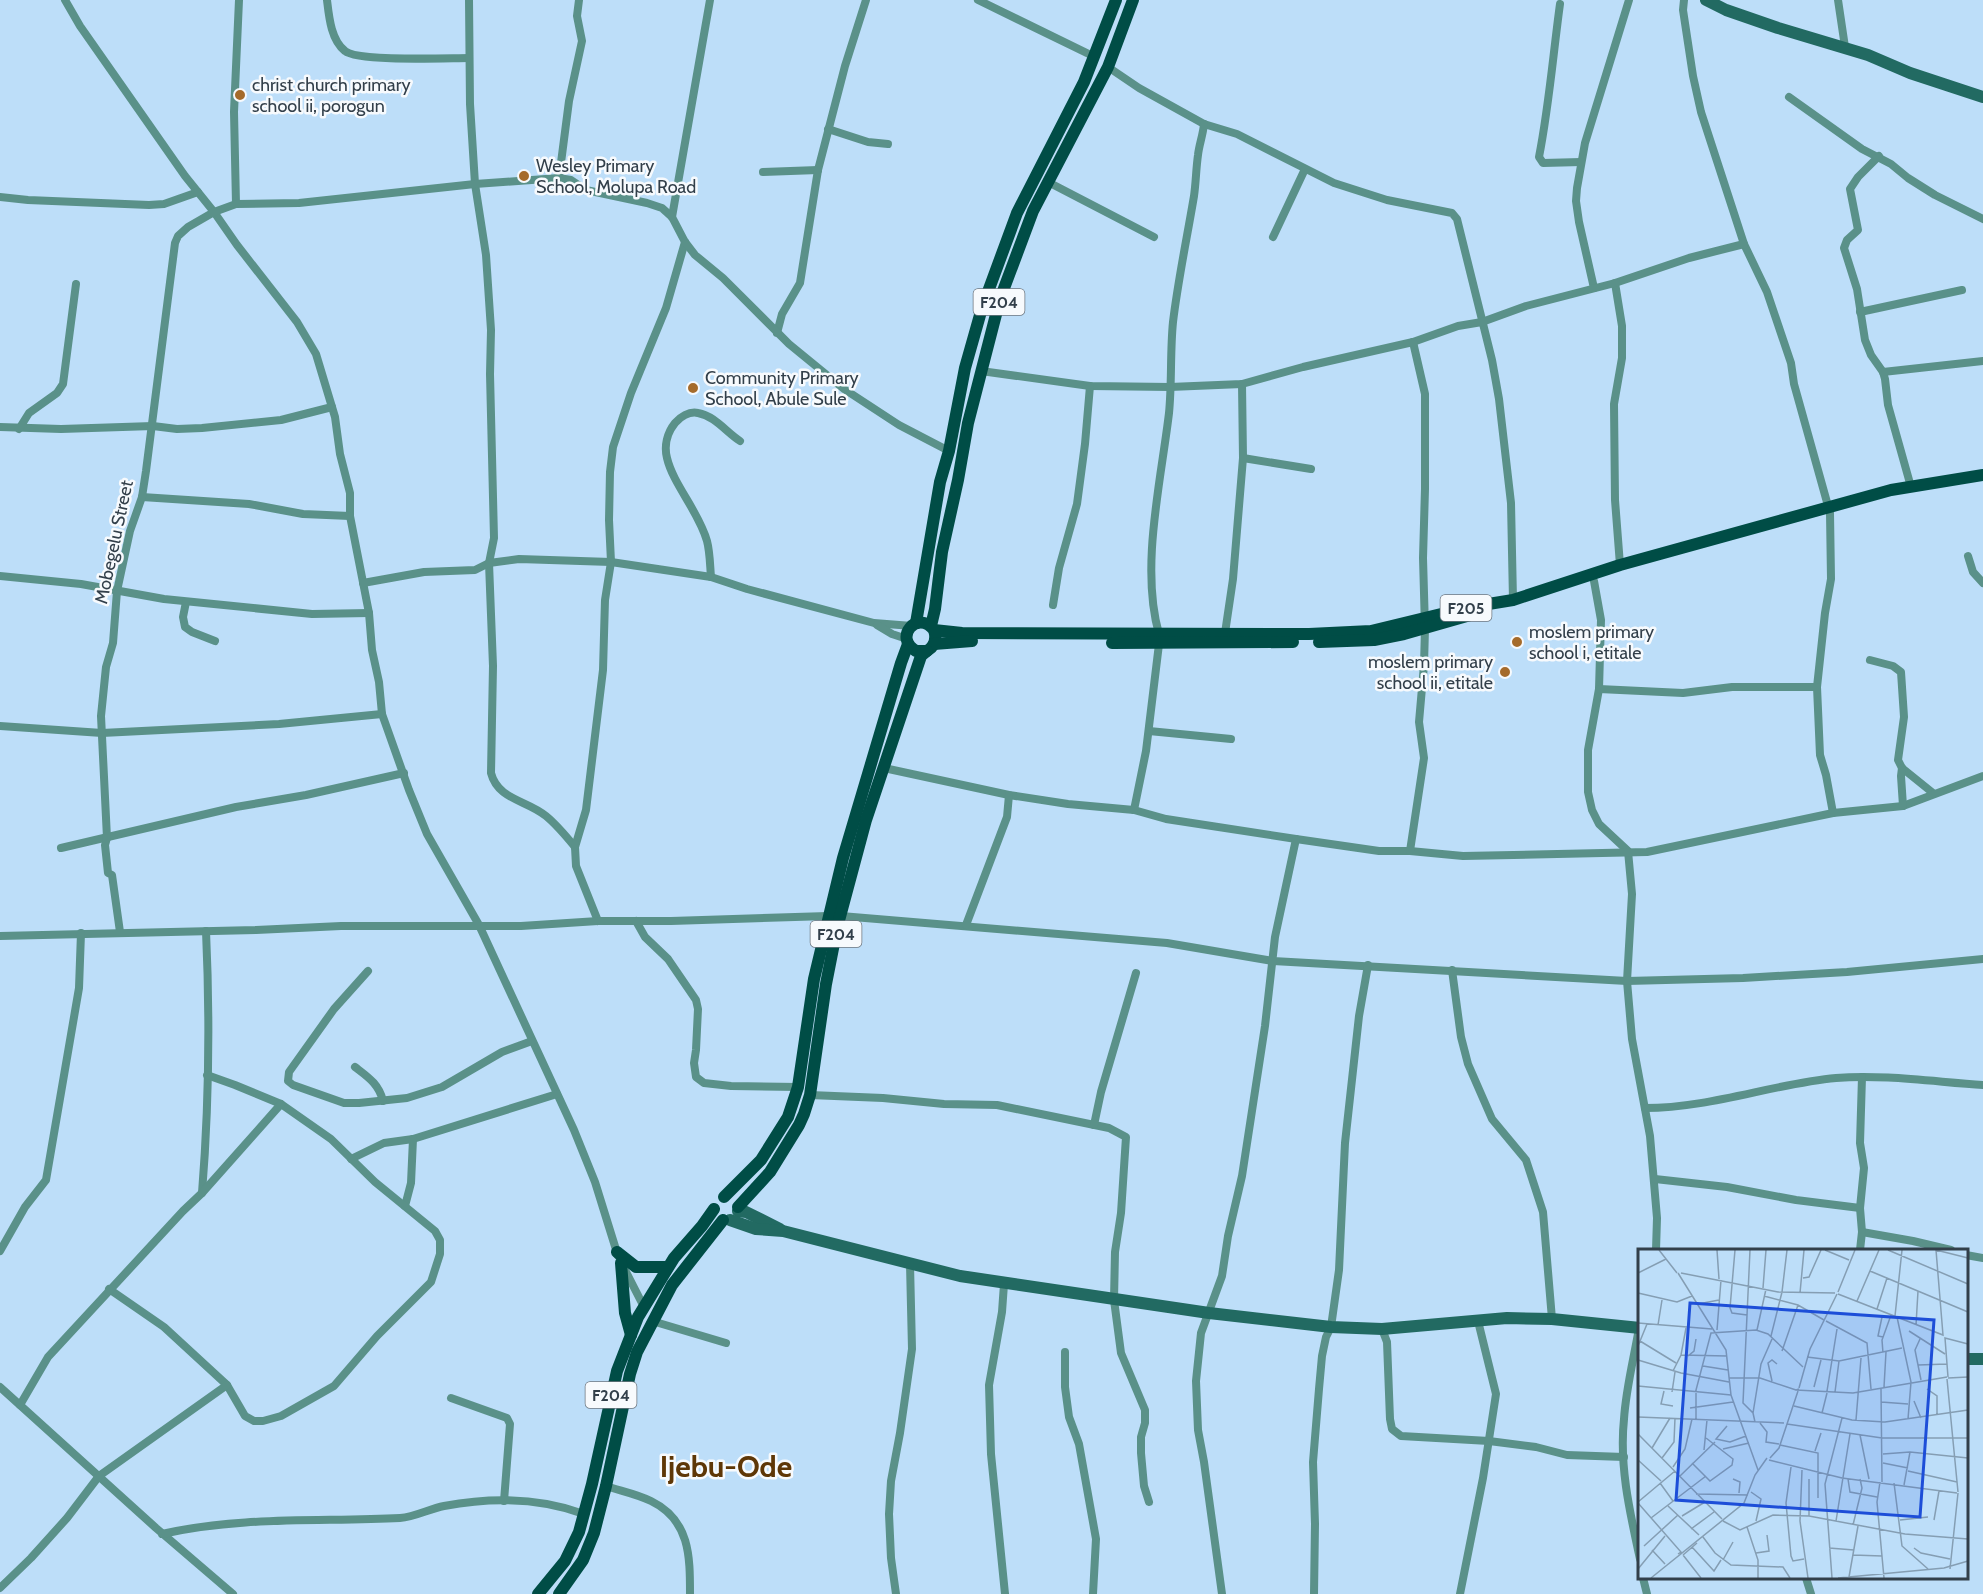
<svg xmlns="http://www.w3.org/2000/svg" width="1983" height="1594" font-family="Cabin,sans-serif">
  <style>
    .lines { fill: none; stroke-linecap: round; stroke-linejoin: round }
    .street { stroke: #5a9189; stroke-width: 8 }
    .secondary { stroke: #226a62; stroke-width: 12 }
    .primary { stroke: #004d46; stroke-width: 12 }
    .poi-dot { fill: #a56b2b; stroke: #f7fafd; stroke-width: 2 }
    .labels { text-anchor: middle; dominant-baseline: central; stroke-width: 5; stroke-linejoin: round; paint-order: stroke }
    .shield { fill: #f7fafd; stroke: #6d7780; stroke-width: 1.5 }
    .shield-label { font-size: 16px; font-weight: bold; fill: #323f4a }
    .poi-label { font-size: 18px; fill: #323f4a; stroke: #f7fafd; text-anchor: start }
    .street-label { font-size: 18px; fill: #323f4a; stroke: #f7fafd }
    .town-label { font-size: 30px; font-weight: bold; fill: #5e3707; stroke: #f7fafd }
    .inset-road { fill: none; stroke: #859eb3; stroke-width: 1.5 }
    .view { fill: #1d4ed8; fill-opacity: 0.15; stroke: #1d4ed8; stroke-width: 3 }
    .inset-edge { fill: none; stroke: #323f4a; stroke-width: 3 }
  </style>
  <rect width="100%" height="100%" fill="#bddef9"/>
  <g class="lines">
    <g class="street">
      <polyline points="65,0 80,26 185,176 214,212 237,245 297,322 316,354 335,417 340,454 350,493 350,516 369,613 372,650 379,682 382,714 409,790 427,834 479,925 574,1130 595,1182 618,1256"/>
      <path d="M327,0c2,17 4,40 18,51 13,11 102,7 124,7"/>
      <path d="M469,0l1,104 5,80 11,71 5,75 -1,44 4,164 -5,25 4,103 -2,107c7,27 36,27 55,43 11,9 20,20 29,31l1,19 22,55"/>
      <polyline points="978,0 1095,57"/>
      <polyline points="1684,0 1683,10 1693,76 1701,112 1744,244 1767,292 1791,363 1794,384 1830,513 1831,579 1825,613 1817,687 1820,755 1826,775 1833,813"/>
      <polyline points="1838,0 1845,47"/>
      <path d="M1560,4c-7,51 -11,102 -21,153l4,6 38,-1"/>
      <polyline points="1108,67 1139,88 1204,124 1237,134 1334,183 1387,200 1452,213 1457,219 1492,360 1499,399 1511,503 1513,600"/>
      <polyline points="1789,97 1862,149 1891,164 1908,178 1935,195 1983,219"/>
      <polyline points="828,129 868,142 888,144"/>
      <polyline points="1879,156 1858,177 1850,189 1858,230 1847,240 1844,248 1857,289 1865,340 1871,355 1883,372 1885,379 1888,405 1911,487"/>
      <polyline points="763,172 818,170"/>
      <polyline points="559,178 569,101 582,41 577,16 579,0"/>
      <polyline points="1048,182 1154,237"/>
      <polyline points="0,197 28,200 149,205 164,204 198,192"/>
      <polyline points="236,204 234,112 239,0"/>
      <polyline points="672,217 710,0"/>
      <polyline points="1273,237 1305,169"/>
      <polyline points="1615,283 1622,326 1622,358 1614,404 1615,500 1620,565"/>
      <polyline points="1594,288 1579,222 1576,201 1577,188 1585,143 1629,0"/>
      <polyline points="1860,312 1962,290"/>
      <polyline points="777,333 782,314 800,283 818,170 845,66 866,0"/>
      <polyline points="981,371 1090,386 1170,387 1242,384 1303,367 1413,342 1458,326 1482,322 1526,306 1615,283 1689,258 1744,244"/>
      <polyline points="1883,372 1983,361"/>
      <polyline points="0,427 61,429 153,426 177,429 202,428 281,420 332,407"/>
      <polyline points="19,429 29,413 57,393 63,384 76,284"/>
      <polyline points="1243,458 1311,469"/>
      <polyline points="142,497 249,504 303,514 350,516"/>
      <polyline points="1968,556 1973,572 1983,583"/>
      <polyline points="0,576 81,584 164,599 312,614 369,613"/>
      <path d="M711,577c-1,-11 -1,-25 -4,-36 -8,-29 -34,-57 -40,-83 -3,-12 0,-25 8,-35 5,-6 14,-12 23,-10 17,3 28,19 42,28"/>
      <polyline points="1594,581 1601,620 1599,689 1588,750 1588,792 1592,810 1599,824 1628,851 1632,894 1627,981 1632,1039 1650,1136 1657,1218 1656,1250"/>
      <polyline points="363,583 424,572 475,570 489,563 519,559 611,562 711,577 747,589 874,623 912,626"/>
      <polyline points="186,602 183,617 185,627 192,632 215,641"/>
      <polyline points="1053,605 1059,568 1077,504 1085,444 1090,386"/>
      <polyline points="877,625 892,634 907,639"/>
      <polyline points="1225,633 1233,579 1243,458 1242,384"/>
      <path d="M1159,634c-19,-66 2,-153 10,-221 3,-30 1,-61 4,-91 5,-42 14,-84 21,-126 2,-14 2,-27 4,-41 1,-10 5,-20 6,-31"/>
      <polyline points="1870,660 1893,666 1901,672 1904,717 1898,760 1902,768 1933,793"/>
      <polyline points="1599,689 1683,693 1732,687 1817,687"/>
      <polyline points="0,726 102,733 279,724 382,714"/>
      <polyline points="1149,731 1231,739"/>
      <polyline points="884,768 1009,795 1068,804 1134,810 1166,819 1296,839 1379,851 1410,851 1463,856 1647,852 1833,813 1903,806 1983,776"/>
      <polyline points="1902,768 1901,776 1903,806"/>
      <polyline points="1134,810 1146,751 1159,644"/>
      <polyline points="575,847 586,810 603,670 605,600 611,562 609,520 610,472 613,447 631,393 666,308 685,242"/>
      <polyline points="61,848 236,807 306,795 404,773"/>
      <polyline points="1410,851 1424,758 1419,722 1424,665 1425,628 1423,558 1425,489 1425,394 1413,342"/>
      <polyline points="841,916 1167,943 1273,961 1627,981 1743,978 1847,972 1983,959"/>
      <polyline points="636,921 645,937 668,959 696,1000 698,1009 696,1050 694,1063 696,1077 704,1083 731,1086 798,1087"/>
      <polyline points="966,925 1007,817 1009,795"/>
      <polyline points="120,932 112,875 108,873 105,845 107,838 101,716 106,667 113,643 117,591 130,531 142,497 146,471 175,243 178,236 188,227 214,212 236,204 299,203 475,184 559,178 571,180 586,190 647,203 662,208 672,217 685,242 695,255 723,278 789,344 844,389 899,425 949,451"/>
      <polyline points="0,936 256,930 341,926 521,926 598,921 671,921 828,916"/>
      <polyline points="1452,970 1461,1037 1468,1064 1492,1119 1526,1160 1543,1212 1552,1319"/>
      <polyline points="368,971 334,1009 289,1072 288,1081 293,1085 344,1103 359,1103 407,1098 442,1087 502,1052 532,1041"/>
      <path d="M355,1067c13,10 24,17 28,34"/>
      <polyline points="810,1095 883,1098 944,1104 997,1105 1109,1128 1126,1137 1121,1213 1115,1252 1114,1300 1121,1353 1145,1410 1145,1423 1141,1437 1141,1453 1144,1486 1149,1502"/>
      <path d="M1645,1108c65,0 127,-24 191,-30 46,-4 100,4 147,7"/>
      <polyline points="1094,1125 1101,1092 1136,973"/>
      <polyline points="351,1159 384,1143 413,1139 557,1094"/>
      <polyline points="1655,1179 1727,1187 1796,1200 1860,1208"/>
      <path d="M202,1193c7,-87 8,-175 4,-262"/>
      <polyline points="405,1206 411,1183 413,1139"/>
      <polyline points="1862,1232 1913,1241 1951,1250"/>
      <polyline points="1860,1250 1862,1232 1860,1208 1864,1168 1860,1143 1862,1077"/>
      <polyline points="0,1251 25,1207 46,1180 79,988 81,933"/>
      <polyline points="1966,1255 1983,1258"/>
      <polyline points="624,1268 644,1307"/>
      <polyline points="1004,1284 1002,1312 989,1385 991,1454 1005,1594"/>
      <polyline points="109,1289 164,1327 227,1385 245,1416 254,1421 263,1421 281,1416 334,1386 377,1336 431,1282 440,1254 440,1240 435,1231 375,1182 331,1139 281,1104 235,1085 207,1075"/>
      <polyline points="652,1321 726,1343"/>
      <path d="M1639,1328c-5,30 -13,60 -15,91 -5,47 6,94 16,140"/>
      <polyline points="1382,1329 1387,1342 1390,1419 1392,1429 1401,1436 1489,1441 1536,1447 1567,1455 1624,1457"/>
      <polyline points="1065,1352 1065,1387 1069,1417 1079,1444 1096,1539 1093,1594"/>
      <polyline points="0,1387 156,1528 233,1594"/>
      <polyline points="451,1398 507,1418 510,1424 504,1501"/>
      <polyline points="20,1405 48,1357 183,1211 202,1193 281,1104"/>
      <path d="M606,1486c15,5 31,8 45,15 39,19 39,55 39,93"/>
      <path d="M162,1534c78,-18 159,-12 238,-16 15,-1 29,-9 44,-12 48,-9 94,-9 140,8"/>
      <polyline points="1643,1578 1647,1594"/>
      <polyline points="1806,1578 1811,1594"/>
      <polyline points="0,1588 31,1558 67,1518 99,1476 227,1385"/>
      <polyline points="896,1594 891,1558 889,1514 891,1481 900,1433 912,1349 910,1264"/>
      <polyline points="1222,1594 1204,1462 1198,1430 1196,1381 1201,1333 1222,1276 1228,1236 1242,1176 1265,1026 1275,937 1296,839"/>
      <polyline points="1314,1594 1315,1524 1313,1462 1319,1389 1322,1356 1326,1337 1331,1327 1339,1270 1345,1143 1359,1016 1368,965"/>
      <polyline points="1460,1594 1483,1478 1496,1394 1478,1321"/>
    </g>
    <g class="secondary">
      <polyline points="1706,0 1726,10 1778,28 1868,55 1910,73 1983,97"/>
      <polyline points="738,1211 746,1212 780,1229"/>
      <polyline points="730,1220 756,1229 783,1231 960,1276 1209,1313 1331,1327 1382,1329 1507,1318 1552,1319 1640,1328"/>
      <polyline points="1966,1359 1983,1359"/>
    </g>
    <g class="primary">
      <polyline points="916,623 940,482 949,451 965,368 982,308 1017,213 1084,82 1116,0"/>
      <polyline points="931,626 935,609 942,552 958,480 968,423 1000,299 1033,211 1108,67 1133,0"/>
      <path d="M934,630c3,9 1,16 -7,21h-11c-23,-13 1,-42 18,-21l28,3 347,1 62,-3 99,-24 43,-7 107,-35 271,-75 92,-15"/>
      <polyline points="1319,642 1374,640 1404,634 1481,612"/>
      <polyline points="1112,643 1293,642"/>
      <polyline points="934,644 972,641"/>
      <polyline points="724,1197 761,1160 788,1117 798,1087 814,979 843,858 901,663 908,644"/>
      <polyline points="738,1207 770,1172 799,1125 804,1114 810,1095 826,984 837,928 866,820 921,656 927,651"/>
      <polyline points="617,1252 636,1267 668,1267"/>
      <polyline points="621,1263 625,1313 631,1335"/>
      <polyline points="538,1594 565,1561 579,1532 592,1484 617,1371 638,1317 674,1258 702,1226 714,1209"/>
      <polyline points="559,1594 583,1560 594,1533 606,1486 630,1374 637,1352 672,1285 723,1220"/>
    </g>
  </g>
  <g class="poi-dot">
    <circle cx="240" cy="95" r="6"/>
    <circle cx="524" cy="176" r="6"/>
    <circle cx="693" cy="388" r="6"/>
    <circle cx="1517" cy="642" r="6"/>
    <circle cx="1505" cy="672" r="6"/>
  </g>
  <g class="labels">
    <g class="shield">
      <rect x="973.5" y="289" width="51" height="26" rx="4.5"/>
      <rect x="1440.5" y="595" width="51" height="26" rx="4.5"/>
      <rect x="810.5" y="921" width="51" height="26" rx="4.5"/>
      <rect x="585.5" y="1382" width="51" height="26" rx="4.5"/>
    </g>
    <g class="shield-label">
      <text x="999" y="302">F204</text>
      <text x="1466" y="608">F205</text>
      <text x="836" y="934">F204</text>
      <text x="611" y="1395">F204</text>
    </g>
    <g class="poi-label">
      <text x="252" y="85">christ church primary<tspan x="252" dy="21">school ii, porogun</tspan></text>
      <text x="536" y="166">Wesley Primary<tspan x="536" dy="21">School, Molupa Road</tspan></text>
      <text x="705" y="378">Community Primary<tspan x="705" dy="21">School, Abule Sule</tspan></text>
      <text x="1529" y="632">moslem primary<tspan x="1529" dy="21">school i, etitale</tspan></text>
      <text x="1493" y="662" text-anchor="end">moslem primary<tspan x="1493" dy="21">school ii, etitale</tspan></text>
    </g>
    <g class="street-label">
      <text transform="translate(114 542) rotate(-78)">Mobegelu Street</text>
    </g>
    <g class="town-label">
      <text x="726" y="1466">Ijebu-Ode</text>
    </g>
  </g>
  <g transform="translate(1638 1249)">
    <rect width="330" height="330" fill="#bddef9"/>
    <path class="inset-road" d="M21,1l18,23M79,1l2,29M97,1l-5,58 2,5 15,2M112,1l-7,153 10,10 2,9M187,1l24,10M250,1l80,34M298,1l32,8M232,22l98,41M0,24l28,-14M40,24l48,77 5,45 27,75M43,24l97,19 57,1M165,29l6,-1 12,-27M125,39l3,-38M200,43l17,-42M0,44l39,9 15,-6M162,44l4,-43M200,45l105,41 -7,-85M126,47l34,9 26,15M219,52l22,-51M60,55l21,-4M239,60l10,-31M257,67l7,-66M244,68l-4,19 5,1M259,68l14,65 -3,37M188,72l41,22 4,46M0,74l74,6M20,76l4,-25M278,76l2,-34M79,81l4,-50M119,81l9,-41M271,82l36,23M133,87l11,-44 5,-42M282,90l-5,11 6,30M2,92l36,22M0,97l9,-22M144,102l16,-46M245,104l-1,-13 9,-25M43,106l46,1M50,107l6,-5 2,-12M169,108l32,4 63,-13M0,111l43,13 48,9M280,116l29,-1M65,117l25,4M35,122l8,-16 5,-27M310,128l-3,-39 23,6M91,129h31l36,12M310,129l20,-1M309,130l11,113M134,132l-4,-18 4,-3 5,4M0,137l93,9M176,138l7,-27M246,138l2,-35M161,139l11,-39 27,-55M161,140l-3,1 57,3 94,-16M243,140l1,93M289,140l10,7v19M26,142l-3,13 12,2M189,142l10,-62M34,143l3,-20M197,143l4,-31M276,152l7,17M243,153l27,2M156,157l58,14 33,2 83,-12M52,159l43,-6M115,164l8,-49 11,-25M184,164l5,-20M0,168l146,6M58,170v-29l15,-57 45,-3 12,4 35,33M218,171l5,-62M122,174l7,9 -1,10 13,2M149,175l95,14h86M89,177l-11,13 14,3 16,-6M0,185l84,85M222,186l9,44M142,196l38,8v45M14,199l18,-30M85,200l26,-6M66,201l3,-30M177,202l6,-18M245,205l27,-2 58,6M24,209l12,-16 1,-24M132,209l9,-10 19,-57M0,211l23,21M131,211l73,18 115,15M54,214l18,18 22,-16 1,-6 -27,-21M245,214l25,5M35,218l12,-18 7,-30M153,218l-5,36 5,53 2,5 11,-2M164,221l-2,51 8,57M270,222l49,11M42,227l35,-34M95,230l7,3 -1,11M171,230v37M210,230l2,13 27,5M242,233l-3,20 7,76M22,234l13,18M256,234l8,63 26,23M266,236l6,-33M113,243l10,7 -5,22M58,245l52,1M0,253l37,-31M0,254l43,49 -3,2M30,257l31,29M44,267l23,-14M13,269l55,-42M262,271l28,-3M296,271l5,-29M85,272l17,9 33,-15 36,1 96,18 63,5M198,272l14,-87M215,276l9,-37 -2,-9M109,278l11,33v18M53,280l23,-17M65,288l12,16 16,12 52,2 7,11M6,297l34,-31M54,298l22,24 7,-11M191,299l25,2M276,299l7,5 29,6M14,301l13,14M118,304l13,-2 -2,-16M45,306l14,-12M45,306l18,23M215,306l29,1M85,311l10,-18M0,320l27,-33M312,320l8,-76M211,328l9,-51M13,329l93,-75 11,-28 12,-17M194,329l-7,-94 17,-66M200,329l106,-10 24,-7"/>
    <path class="view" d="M52,54l244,17 -14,197 -244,-17z"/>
    <rect width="330" height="330" class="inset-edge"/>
  </g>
</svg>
